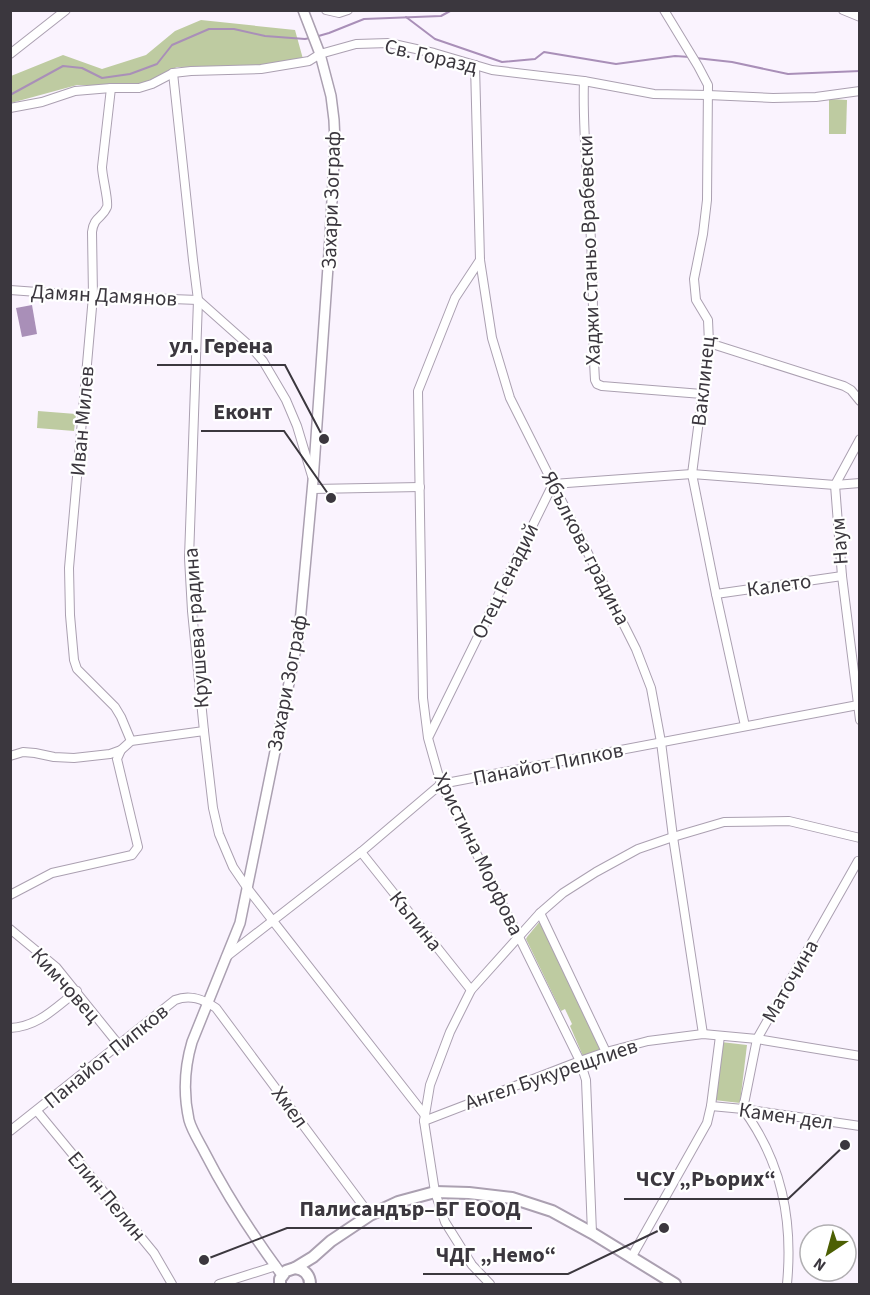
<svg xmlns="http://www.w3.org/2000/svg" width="870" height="1295" font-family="'Source Sans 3',sans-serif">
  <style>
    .green { fill: #becba1 }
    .water { fill: #a98fb8 }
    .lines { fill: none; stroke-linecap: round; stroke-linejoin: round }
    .stream { stroke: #a98fb8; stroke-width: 2 }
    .minor-casing { stroke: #aba0b1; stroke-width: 10 }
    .tertiary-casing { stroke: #aba0b1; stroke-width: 12 }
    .secondary-casing { stroke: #aba0b1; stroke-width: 14 }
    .minor { stroke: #fff; stroke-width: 8 }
    .tertiary { stroke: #fff; stroke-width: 9 }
    .secondary { stroke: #fff; stroke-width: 10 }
    .labels { text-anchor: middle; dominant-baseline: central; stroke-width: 4.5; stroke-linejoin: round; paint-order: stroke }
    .street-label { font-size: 21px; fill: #3b373e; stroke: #fff }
    .leader { fill: none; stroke: #3b373e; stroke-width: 2 }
    .callout-dot { fill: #3b373e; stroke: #fff; stroke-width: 2 }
    .callout-label { font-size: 22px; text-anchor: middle; font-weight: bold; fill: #3b373e; stroke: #fff; stroke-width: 4.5; stroke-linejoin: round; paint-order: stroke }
  </style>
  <rect width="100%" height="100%" fill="#faf3fe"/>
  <g class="green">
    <polygon points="201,20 295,30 303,59 262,66 177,67 138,86 77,85 11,103 11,76 63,55 102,69 146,55 175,31"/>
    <polygon points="829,99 847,100 846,134 829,134"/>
    <polygon points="38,411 76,414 74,431 37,428"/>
    <polygon points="541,920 603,1050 583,1056 570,1026 572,1024 565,1009 561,1011 526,939 527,937"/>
    <polygon points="721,1042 747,1045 740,1103 714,1100"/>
  </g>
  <polygon class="water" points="32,305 37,334 22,337 16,308"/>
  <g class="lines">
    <g class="stream">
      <polyline points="406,17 435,39 502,62 535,59 544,52 616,64 675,56 690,57"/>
      <polyline points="315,37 329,33 364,19 441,16 452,10"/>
      <polyline points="696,58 732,62 788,74 860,71"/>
      <polyline points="10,95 63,66 82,68 102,78 130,74 157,64 172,45 209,29 234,29 265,36 305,39 310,38"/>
    </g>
    <defs>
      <g id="minor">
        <polyline points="326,10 339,13 348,10"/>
        <polyline points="664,10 698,66 708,85 707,200 703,234 694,279 696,300 708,320 709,343 692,474 716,594 745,726"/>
        <polyline points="843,10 860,17"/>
        <polyline points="10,54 66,10"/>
        <polyline points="475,65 480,260 492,338 510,398 636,649 651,688 661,742 673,837 703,1034"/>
        <polyline points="173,73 193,260 198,300 189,558 192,611 204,731 213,808 219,834 233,867 248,889 424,1114"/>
        <path d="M584,81c-2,53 5,107 7,161 3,46 1,92 4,138l2,4 5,2 100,8"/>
        <path d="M111,88l-9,79c0,9 7,35 5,40 -5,12 -13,9 -15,25l1,64 -24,272 1,47 4,45 3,9 38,38 6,10 10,24"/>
        <polyline points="10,108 42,102 75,91 111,88 139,88 152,84 173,73 191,71 261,69 309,61 320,54 356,44 389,43 434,53 492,70 584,81 654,94 708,95 773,98 816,97 860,91"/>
        <polyline points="480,260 455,298 418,391 423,698 428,738 441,784 519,937 580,1061 586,1080 592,1233"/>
        <polyline points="10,290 93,296 198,300 252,348 263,361 286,400 297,426 312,476"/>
        <polyline points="709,343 844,386 851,390 860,401"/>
        <polyline points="860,439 835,485 842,576 860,720"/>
        <polyline points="313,489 420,487"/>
        <polyline points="716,594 842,576"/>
        <polyline points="429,736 553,484 692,474 835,485 860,483"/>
        <polyline points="10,756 23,752 35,753 54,757 74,758 110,754 121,750 131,741 204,731"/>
        <polyline points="361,852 471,990"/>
        <polyline points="10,895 52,873 132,855 138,847 117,759 121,750"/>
        <polyline points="540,913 606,1052"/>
        <polyline points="10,929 56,967 119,1045"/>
        <polyline points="226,957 361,852 441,784 858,705"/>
        <path d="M10,1028c28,-1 46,-21 67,-37"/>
        <polyline points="711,1106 743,1109 860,1126"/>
        <polyline points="37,1111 154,1253 172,1284"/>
        <polyline points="424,1121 580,1061 606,1052 648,1041 703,1034 757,1039 860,1056"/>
        <path d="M10,1131l165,-131c15,-6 28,-1 41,8l154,207"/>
        <polyline points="631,1258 707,1123 711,1106 720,1036"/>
        <polyline points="219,1284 276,1266"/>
        <polyline points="490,1284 472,1265 445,1222 435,1192 424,1121 430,1085 450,1032 471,990 540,913 563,893 596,872 638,849 673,837 724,822 789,821 860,838"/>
        <path d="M787,1284c6,-64 -5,-122 -44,-175l14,-70 101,-178"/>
      </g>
      <path id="tertiary" d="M282,1275c-28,-38 -55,-79 -77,-122 -5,-10 -13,-22 -16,-33 -6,-27 -5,-51 3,-78l48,-119 59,-289 14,-153 17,-243 5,-95 -1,-23 -3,-24 -11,-42 -17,-44"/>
      <g id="secondary">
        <path d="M295,1268c9,1 15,7 15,16"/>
        <polyline points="280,1284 280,1279 286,1271 295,1268 313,1257 331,1241 370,1215 398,1202 435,1192 469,1193 512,1198 552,1211 592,1233 675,1284"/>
      </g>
    </defs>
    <use href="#minor" class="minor-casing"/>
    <use href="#tertiary" class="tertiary-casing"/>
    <use href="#secondary" class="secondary-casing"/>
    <use href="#minor" class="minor"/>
    <use href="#tertiary" class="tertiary"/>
    <use href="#secondary" class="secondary"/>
  </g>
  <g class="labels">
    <g class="street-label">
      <text transform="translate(431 56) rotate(13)">Св. Горазд</text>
      <text transform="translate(331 200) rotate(-88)">Захари Зограф</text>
      <text transform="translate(589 250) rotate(-92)">Хаджи Станьо Врабевски</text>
      <text transform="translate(104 295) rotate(3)">Дамян Дамянов</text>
      <text transform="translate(703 381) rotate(-84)">Ваклинец</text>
      <text transform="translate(82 421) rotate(-85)">Иван Милев</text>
      <text transform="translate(839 541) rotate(-94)">Наум</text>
      <text transform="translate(586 548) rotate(63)">Ябълкова градина</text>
      <text transform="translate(505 581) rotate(-64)">Отец Генадий</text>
      <text transform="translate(779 585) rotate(-8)">Калето</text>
      <text transform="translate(196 628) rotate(-94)">Крушева градина</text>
      <text transform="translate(287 683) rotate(-79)">Захари Зограф</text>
      <text transform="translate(548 764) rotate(-11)">Панайот Пипков</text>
      <text transform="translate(479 854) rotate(64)">Христина Морфова</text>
      <text transform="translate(416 921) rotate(51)">Къпина</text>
      <text transform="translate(790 981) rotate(-60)">Маточина</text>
      <text transform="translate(66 985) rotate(48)">Кимчовец</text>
      <text transform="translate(106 1056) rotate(-39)">Панайот Пипков</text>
      <text transform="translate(551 1074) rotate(-19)">Ангел Букурещлиев</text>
      <text transform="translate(290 1107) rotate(53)">Хмел</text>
      <text transform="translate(786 1116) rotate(8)">Камен дел</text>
      <text transform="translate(107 1196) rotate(50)">Елин Пелин</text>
    </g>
  </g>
  <path class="leader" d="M324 439L285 365H157M331 498L284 431H201M845 1145L788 1199H624M204 1260L287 1228H532M664 1228L568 1274H423"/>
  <g class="callout-dot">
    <circle cx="324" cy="439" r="6"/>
    <circle cx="331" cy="498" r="6"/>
    <circle cx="845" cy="1145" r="6"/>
    <circle cx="204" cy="1260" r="6"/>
    <circle cx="664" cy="1228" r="6"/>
  </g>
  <g class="callout-label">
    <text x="221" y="353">ул. Герена</text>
    <text x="243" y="419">Еконт</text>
    <text x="706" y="1186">ЧСУ „Рьорих“</text>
    <text x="410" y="1216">Палисандър–БГ ЕООД</text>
    <text x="496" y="1262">ЧДГ „Немо“</text>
  </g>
  <rect width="870" height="1295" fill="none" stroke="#3b373e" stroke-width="24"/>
  <g transform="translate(828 1253) rotate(216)"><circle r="28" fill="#ffffff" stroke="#b1afb2" stroke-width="1.5"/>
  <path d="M0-4.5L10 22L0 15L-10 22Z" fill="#4c5f03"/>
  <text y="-9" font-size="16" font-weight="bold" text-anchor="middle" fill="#3b373e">N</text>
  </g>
</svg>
